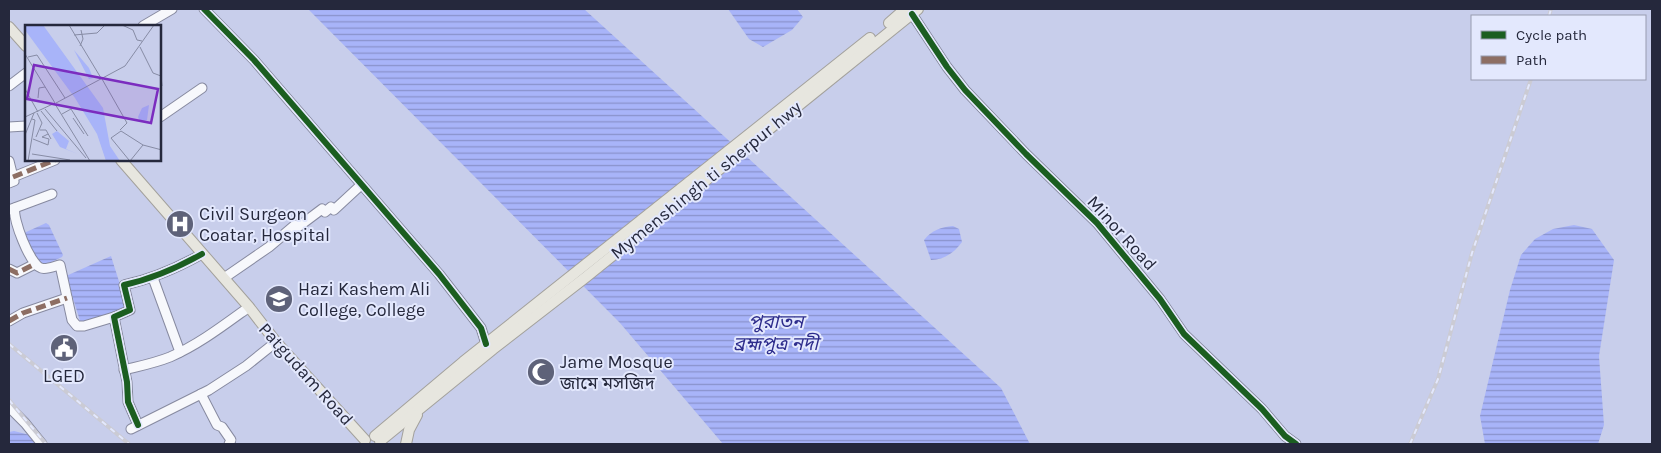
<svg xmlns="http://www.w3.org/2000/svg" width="1661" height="453" font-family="Karla,'Noto Sans Bengali',sans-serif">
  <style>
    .water { fill: url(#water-rules) }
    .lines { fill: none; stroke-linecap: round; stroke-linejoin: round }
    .minor-casing { stroke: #878aa0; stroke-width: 11 }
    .major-casing { stroke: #a3a19c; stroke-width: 12 }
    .minor { stroke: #f7f8fc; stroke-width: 9 }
    .major { stroke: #e7e6df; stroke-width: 10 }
    .rail-casing { stroke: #cbcbd4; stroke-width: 4 }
    .rail { stroke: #e3e8fd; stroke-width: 2; stroke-dasharray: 5.5; stroke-linecap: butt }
    .quiet { stroke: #8d6e63; stroke-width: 5; stroke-dasharray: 10 5; stroke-linecap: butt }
    .cycleway-casing { stroke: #e3e8fd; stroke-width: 9 }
    .cycleway { stroke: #1b5e20; stroke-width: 6 }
    .labels { text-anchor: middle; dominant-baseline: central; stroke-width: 4; stroke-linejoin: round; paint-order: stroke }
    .street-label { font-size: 18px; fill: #25283c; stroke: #e3e8fd }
    .poi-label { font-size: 18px; fill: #25283c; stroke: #e3e8fd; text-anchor: start }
    .water-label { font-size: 19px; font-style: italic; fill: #2d2c8c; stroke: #e3e8fd }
    .inset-road { fill: none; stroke: #878ca5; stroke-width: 1 }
    .view { fill: #7b2cbf; fill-opacity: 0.15; stroke: #7b2cbf; stroke-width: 2.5 }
    .inset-edge { fill: none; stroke: #25283c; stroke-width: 2.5 }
  </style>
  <defs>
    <pattern id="water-rules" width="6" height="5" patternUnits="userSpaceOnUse" patternTransform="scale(1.25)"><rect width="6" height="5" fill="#a8b4f9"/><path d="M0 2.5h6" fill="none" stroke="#8992cb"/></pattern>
  </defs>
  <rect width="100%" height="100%" fill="#c8ceeb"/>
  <g class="water">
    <polygon points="308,9 584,9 1001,388 1030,444 723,444 620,323"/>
    <polygon points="728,9 797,9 803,17 792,30 763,47 749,39"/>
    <polygon points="46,223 49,225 63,255 62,257 45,265 37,263 24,233"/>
    <polygon points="1574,225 1592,229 1614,260 1599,356 1604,425 1598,444 1485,444 1480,416 1510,290 1521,255 1535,239 1553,229"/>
    <path d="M953,226l6,3 3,13c-7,10 -18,18 -31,18l-7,-20c8,-10 17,-13 29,-14z"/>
    <polygon points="111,256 128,310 81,324 66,276"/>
    <polygon points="14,431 30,435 34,440 34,444 9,444 9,432"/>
  </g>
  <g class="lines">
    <defs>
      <g id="minor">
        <polyline points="204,9 254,60 439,274 481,328 486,344"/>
        <polyline points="912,14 947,67 965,90 1026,154 1097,223 1160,299 1184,334 1262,409 1285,436 1296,444"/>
        <polyline points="143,26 172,9"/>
        <polyline points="9,86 26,73"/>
        <polyline points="160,117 202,88"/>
        <polyline points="9,127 26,126"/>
        <polyline points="9,161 14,181 9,183"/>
        <polyline points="13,177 55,160"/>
        <path d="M15,208c-3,10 15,57 26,60 5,2 14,-2 19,-3l12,55 5,6h7l30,-9"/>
        <polyline points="9,210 52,194"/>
        <polyline points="9,269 17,273 35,264"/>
        <polyline points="153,278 180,352"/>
        <polyline points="224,278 269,247 295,225 298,227 322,209 325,212 331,207 334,210 361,185"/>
        <polyline points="9,321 23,313 67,298"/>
        <path d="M124,370c16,-4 31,-7 46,-13 28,-12 54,-32 79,-50"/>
        <polyline points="201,394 217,425 222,427 231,440 229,444"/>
        <polyline points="9,407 25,423 42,444"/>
        <path d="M138,425l-10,-23 -1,-20 -13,-65 16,-7 -6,-25c28,-6 53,-17 78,-31"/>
        <polyline points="131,429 209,390 246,366 276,342"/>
      </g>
      <g id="major">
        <polyline points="889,23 905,9"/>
        <polyline points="9,27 26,46"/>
        <polyline points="121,160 249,307 276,342 365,440"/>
        <polyline points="375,436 463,362 870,38"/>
        <polyline points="380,441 493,349 586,277 918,9"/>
        <polyline points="406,444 409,430 417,415"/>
      </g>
    </defs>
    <use href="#minor" class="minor-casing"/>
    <use href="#major" class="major-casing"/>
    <use href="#minor" class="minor"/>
    <use href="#major" class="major"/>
    <defs>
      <g id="rail">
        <polyline points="1549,16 1551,9"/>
        <polyline points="9,344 129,444"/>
        <polyline points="9,400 46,444"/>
        <polyline points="1410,444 1438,379 1472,253 1531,79"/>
      </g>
    </defs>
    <use href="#rail" class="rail-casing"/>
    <use href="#rail" class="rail"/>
    <g class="quiet">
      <polyline points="13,177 55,160"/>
      <polyline points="9,269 17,273 35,264"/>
      <polyline points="9,321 23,313 67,298"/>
    </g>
    <defs>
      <g id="cycleway">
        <polyline points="204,9 254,60 439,274 481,328 486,344"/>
        <polyline points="912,14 947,67 965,90 1026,154 1097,223 1160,299 1184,334 1262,409 1285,436 1296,444"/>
        <path d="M138,425l-10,-23 -1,-20 -13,-65 16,-7 -6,-25c28,-6 53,-17 78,-31"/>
      </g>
    </defs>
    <use href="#cycleway" class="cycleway-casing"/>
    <use href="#cycleway" class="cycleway"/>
  </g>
  <defs>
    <symbol id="hospital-disc" viewBox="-11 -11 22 22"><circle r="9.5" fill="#5e6279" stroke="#e3e8fd"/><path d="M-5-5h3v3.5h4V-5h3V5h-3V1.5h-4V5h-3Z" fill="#fff"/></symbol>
    <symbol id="university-disc" viewBox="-11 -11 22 22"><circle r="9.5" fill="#5e6279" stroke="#e3e8fd"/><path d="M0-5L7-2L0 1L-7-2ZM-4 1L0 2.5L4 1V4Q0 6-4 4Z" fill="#fff"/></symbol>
    <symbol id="civic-disc" viewBox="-11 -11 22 22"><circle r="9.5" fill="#5e6279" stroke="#e3e8fd"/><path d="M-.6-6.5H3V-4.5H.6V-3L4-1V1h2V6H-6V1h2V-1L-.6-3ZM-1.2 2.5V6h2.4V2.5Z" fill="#fff"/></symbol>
    <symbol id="mosque-disc" viewBox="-11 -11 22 22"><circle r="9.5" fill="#5e6279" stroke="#e3e8fd"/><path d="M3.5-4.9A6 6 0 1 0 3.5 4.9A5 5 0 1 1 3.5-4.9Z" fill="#fff"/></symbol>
  </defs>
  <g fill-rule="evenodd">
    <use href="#hospital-disc" x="164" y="208" width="32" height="32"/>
    <use href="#university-disc" x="263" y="283" width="32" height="32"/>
    <use href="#civic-disc" x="48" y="332" width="32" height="32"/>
    <use href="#mosque-disc" x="525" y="356" width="32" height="32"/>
  </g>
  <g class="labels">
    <g class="street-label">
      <text transform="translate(706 180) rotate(-39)">Mymenshingh ti sherpur hwy</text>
      <text transform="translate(1122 233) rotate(48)">Minor Road</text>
      <text transform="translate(306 374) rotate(48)">Patgudam Road</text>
    </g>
    <g class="poi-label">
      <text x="199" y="214">Civil Surgeon<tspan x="199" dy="21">Coatar, Hospital</tspan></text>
      <text x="298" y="289">Hazi Kashem Ali<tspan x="298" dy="21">College, College</tspan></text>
      <text x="560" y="362">Jame Mosque<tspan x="560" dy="21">জামে মসজিদ</tspan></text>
      <text x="64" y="376" text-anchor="middle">LGED</text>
    </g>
    <g class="water-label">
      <text x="776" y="322">পুরাতন<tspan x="776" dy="22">ব্রহ্মপুত্র নদী</tspan></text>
    </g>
  </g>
  <g transform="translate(25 25)">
    <rect width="136" height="136" fill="#c8ceeb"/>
    <path d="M0,0h18l60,83 7,38 10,15h-14l-9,-27 -22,-36 -50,-68zM49,25l15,18 4,10 -4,1zM124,80l-2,15 -7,2 -2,-5 4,-9zM32,106l12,10 -3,8 12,5 -18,-7 -8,-13z" fill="#a8b4f9"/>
    <path class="inset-road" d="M44,0l32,53M97,0l11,5 4,10 5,1M49,10l23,-2 8,-8M55,21l3,-7 -2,-9M115,22l13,26 8,3 1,10M0,29l30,49M3,32l9,-2 28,43M77,54l25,44 -7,7M0,64l13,23M13,73l1,-10 6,-1M31,78l69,-37 29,-41M30,79l35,57M20,84l41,49M16,86l16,20M37,89l9,-5 17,27M0,92l30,-14M48,93l11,16M15,105h6l5,9M0,110l9,-22M11,112l6,-14 -5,-10M8,114l15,6 1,-6 -7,-2 6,-3M118,120l19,5M7,129l38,6M104,135l-18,-22 10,-7 22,14 -13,16M3,136l7,-41 -3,-1"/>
    <path class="view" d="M9,40l124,24 -7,34 -124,-24z"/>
    <rect width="136" height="136" class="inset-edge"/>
  </g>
  <rect width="1661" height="453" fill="none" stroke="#25283c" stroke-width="20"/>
  <rect x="1471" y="15" width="175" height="65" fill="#e3e8fd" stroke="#979bb0"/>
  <rect x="1481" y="31" width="25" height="8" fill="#1b5e20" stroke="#979bb0"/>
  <text x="1516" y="40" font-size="15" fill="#25283c">Cycle path</text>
  <rect x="1481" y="56" width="25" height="8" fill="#8d6e63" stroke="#979bb0"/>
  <text x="1516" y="65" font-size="15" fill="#25283c">Path</text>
</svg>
